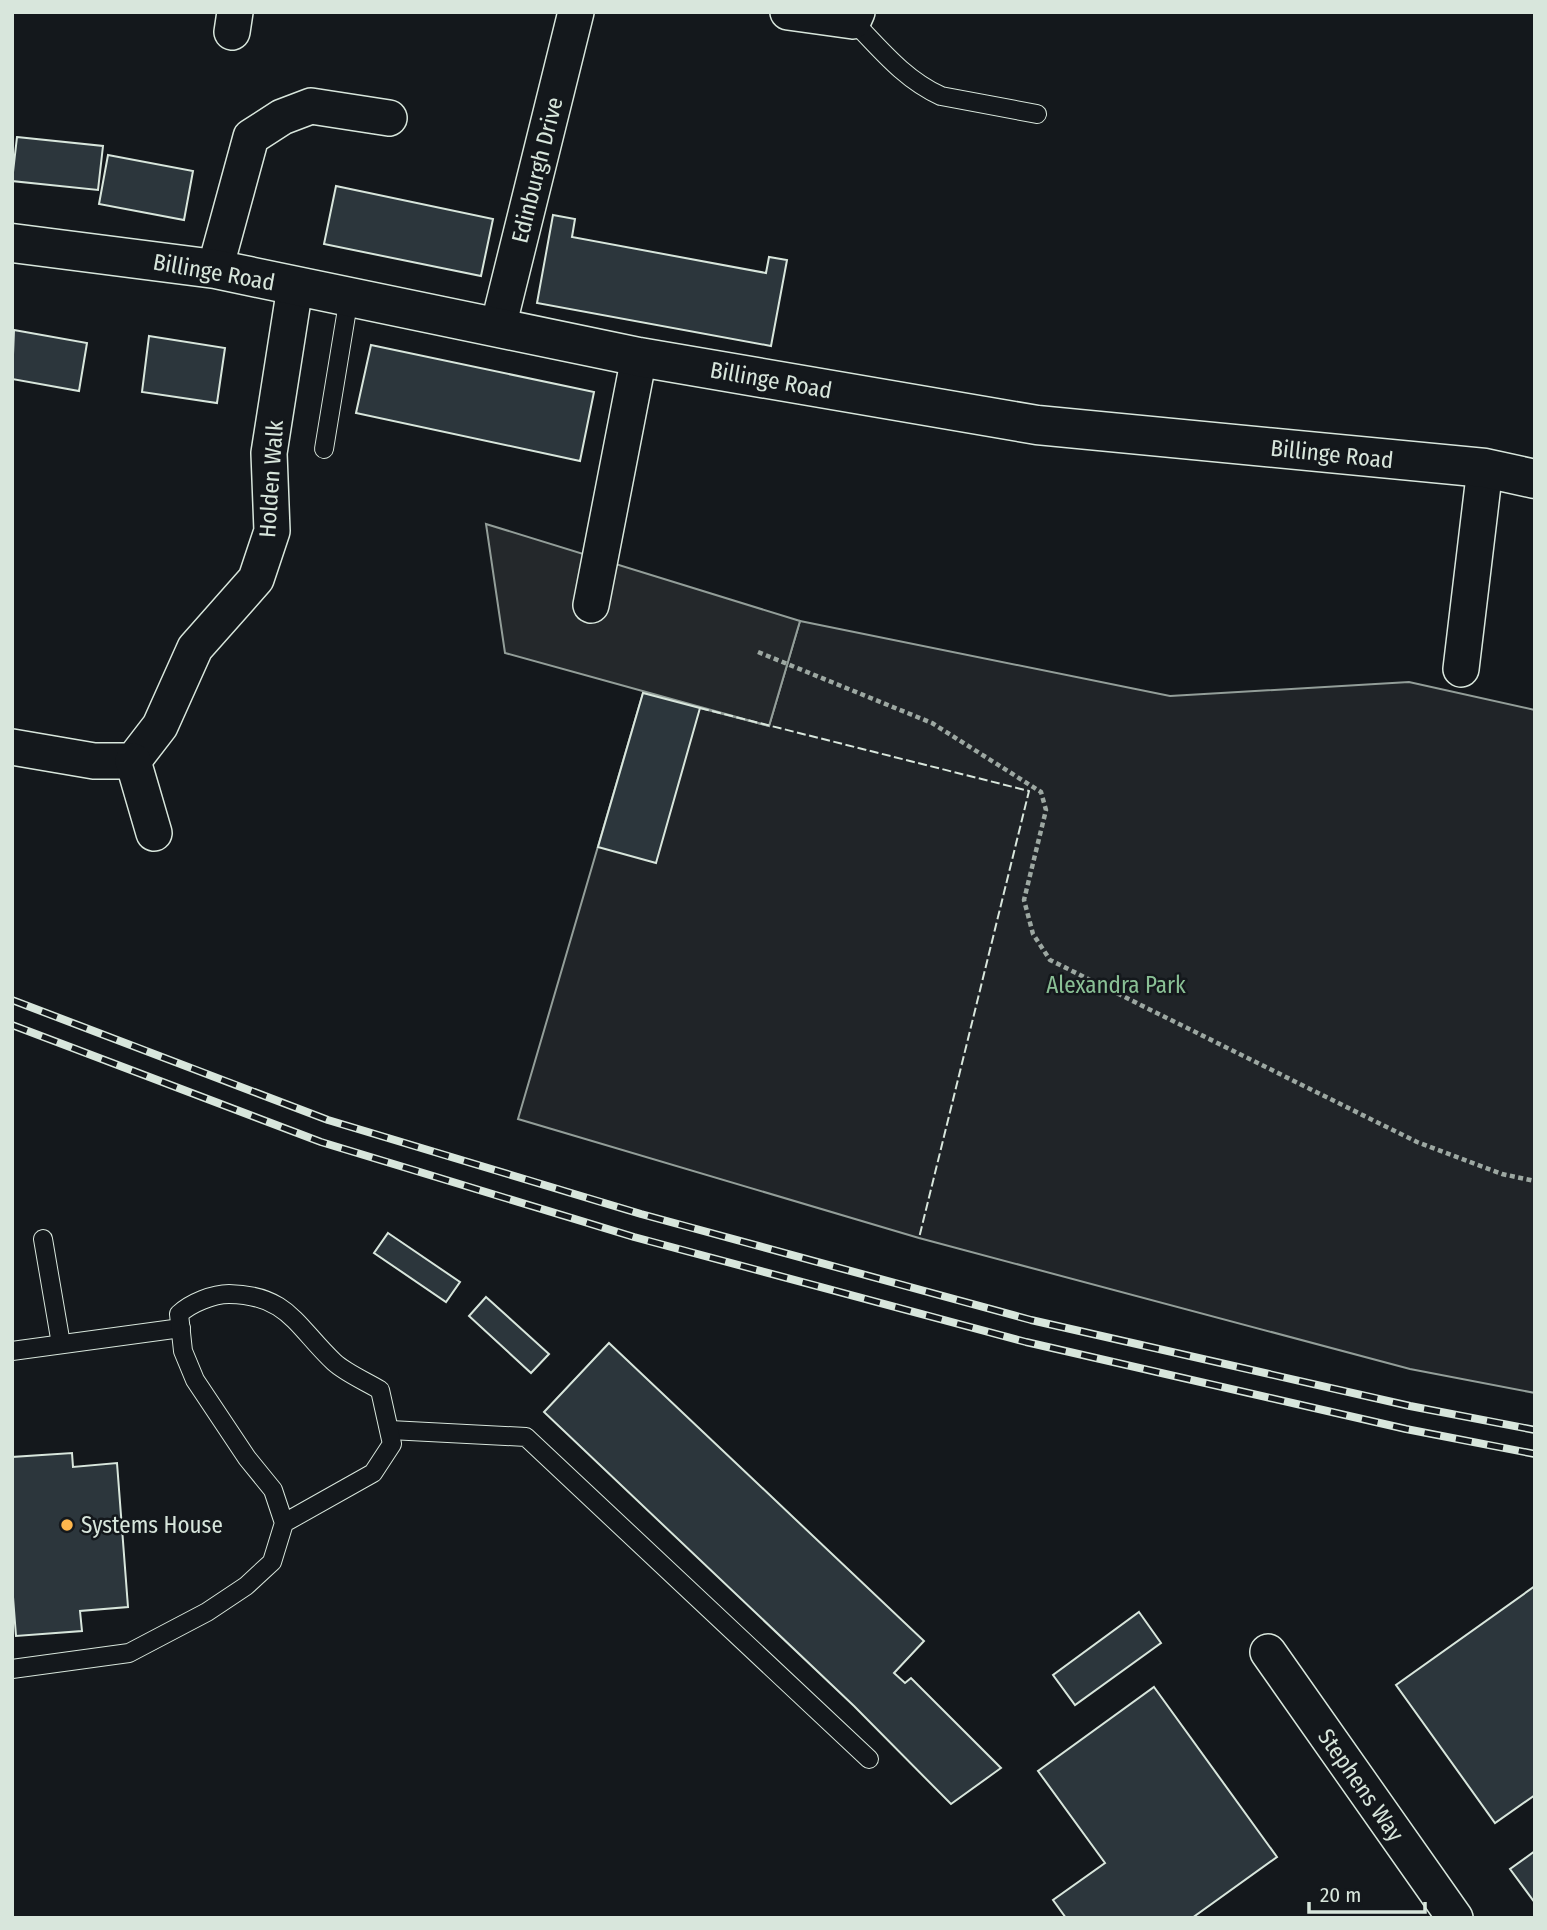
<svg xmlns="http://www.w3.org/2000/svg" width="1547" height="1930" font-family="'Fira Sans Condensed',sans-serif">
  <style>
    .green { fill: #202428; stroke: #939e99; stroke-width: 2 }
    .parking { fill: #24282b; stroke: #939e99; stroke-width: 2 }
    .building { fill: #2c363c; stroke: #d8e6dc; stroke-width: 2 }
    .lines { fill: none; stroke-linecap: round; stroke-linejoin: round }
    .service-casing { stroke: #d8e6dc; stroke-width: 20 }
    .minor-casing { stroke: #d8e6dc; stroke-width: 38 }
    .primary-casing { stroke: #d8e6dc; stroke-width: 41 }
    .path { stroke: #9da8a2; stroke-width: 4.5; stroke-dasharray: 5 3.5; stroke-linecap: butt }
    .service { stroke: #14181c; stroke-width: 18 }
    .minor { stroke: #14181c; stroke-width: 35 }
    .primary { stroke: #14181c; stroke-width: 38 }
    .rail-casing { stroke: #d8e6dc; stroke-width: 8 }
    .rail { stroke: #14181c; stroke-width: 5; stroke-dasharray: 16; stroke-linecap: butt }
    .fence { stroke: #d8e6dc; stroke-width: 2; stroke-dasharray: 9 3.5; stroke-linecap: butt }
    .poi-dot { fill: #ffb74d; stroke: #14181c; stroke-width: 2.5 }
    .labels { text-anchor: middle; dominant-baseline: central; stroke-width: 5; stroke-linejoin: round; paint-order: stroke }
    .street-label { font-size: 23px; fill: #d8e6dc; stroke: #14181c }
    .park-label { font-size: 23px; fill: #8ac095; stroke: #14181c }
    .poi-label { font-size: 23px; fill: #d8e6dc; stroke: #14181c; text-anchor: start }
  </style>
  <rect width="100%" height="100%" fill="#14181c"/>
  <polygon class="green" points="800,621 1170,696 1409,682 1535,710 1535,1393 1410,1369 919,1238 518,1119 643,693 769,726"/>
  <polygon class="parking" points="486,524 800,621 769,726 505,653"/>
  <g class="building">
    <polygon points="17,137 103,146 98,190 12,181"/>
    <polygon points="108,155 193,171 184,220 99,204"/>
    <polygon points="336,186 493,219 481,276 324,244"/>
    <polygon points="553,215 575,219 572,237 766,273 769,257 787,260 771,346 537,303"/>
    <polygon points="14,330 87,343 79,391 12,379"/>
    <polygon points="149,336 225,348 217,403 142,392"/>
    <polygon points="371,345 594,392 580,461 356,413"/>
    <polygon points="643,693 700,708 656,863 598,847"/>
    <polygon points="388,1233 460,1282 446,1302 374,1253"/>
    <polygon points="486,1297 549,1354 531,1373 469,1316"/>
    <polygon points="609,1343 924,1641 894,1673 905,1683 911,1678 1001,1768 951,1804 854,1706 544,1412"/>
    <polygon points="72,1453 73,1467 117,1463 128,1607 80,1611 82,1631 16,1636 12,1584 12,1457"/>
    <polygon points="1535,1586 1535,1795 1495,1823 1396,1685"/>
    <polygon points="1139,1612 1161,1643 1075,1705 1053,1675"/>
    <polygon points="1154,1687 1277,1857 1192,1918 1066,1918 1053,1900 1105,1863 1038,1771"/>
    <polygon points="1535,1851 1535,1903 1510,1869"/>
  </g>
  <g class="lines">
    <defs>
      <g id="service">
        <path d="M853,21c27,28 52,59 88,75l96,18"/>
        <polyline points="324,449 349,297"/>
        <polyline points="43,1239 61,1344"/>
        <polyline points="12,1351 181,1328"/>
        <polyline points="390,1430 526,1437 869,1759"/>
        <path d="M12,1669l117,-16 78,-41 39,-26 26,-24 12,-39 -11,-33 -26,-32 -52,-78 -12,-29 -4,-37c12,-11 34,-20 50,-20 59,1 67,32 105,68 12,11 31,19 46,28l12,54 -19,29 -89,50"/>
      </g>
      <g id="minor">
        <polyline points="788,12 853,21 857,12"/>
        <polyline points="232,32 235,12"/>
        <polyline points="215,269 251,137 282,117 311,106 389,118"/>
        <polyline points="498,327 576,12"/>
        <polyline points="591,605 639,357"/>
        <polyline points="1461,669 1485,468"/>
        <polyline points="12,747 94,761 133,761 160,726 195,648 256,579 272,531 269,453 295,287"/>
        <polyline points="133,761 154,833"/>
        <polyline points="1268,1652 1455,1918"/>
      </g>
      <polyline id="primary" points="12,243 215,269 639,357 1037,425 1485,468 1535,479"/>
    </defs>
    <use href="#service" class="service-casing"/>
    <use href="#minor" class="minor-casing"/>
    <use href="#primary" class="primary-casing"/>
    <polyline class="path" points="758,652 932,723 1041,792 1046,810 1024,900 1033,934 1050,960 1417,1142 1502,1174 1535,1181"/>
    <use href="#service" class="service"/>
    <use href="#minor" class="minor"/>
    <use href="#primary" class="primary"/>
    <defs>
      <g id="rail">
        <polyline points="12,1000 328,1120 641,1214 1031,1320 1410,1406 1535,1430"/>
        <polyline points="12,1025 321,1142 634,1237 1026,1342 1406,1429 1535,1454"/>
      </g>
    </defs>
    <use href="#rail" class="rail-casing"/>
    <use href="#rail" class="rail"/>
    <polyline class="fence" points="700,708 1029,791 919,1238"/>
  </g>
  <circle class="poi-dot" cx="67" cy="1525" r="7"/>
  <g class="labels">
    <g class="street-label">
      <text transform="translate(537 170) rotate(-76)">Edinburgh Drive</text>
      <text transform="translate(214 272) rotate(10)">Billinge Road</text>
      <text transform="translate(771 380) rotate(10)">Billinge Road</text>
      <text transform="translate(1332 454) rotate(6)">Billinge Road</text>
      <text transform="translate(271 479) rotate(-86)">Holden Walk</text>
      <text transform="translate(1361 1785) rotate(55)">Stephens Way</text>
    </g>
    <g class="park-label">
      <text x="1116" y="985">Alexandra Park</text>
    </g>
    <g class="poi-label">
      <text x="81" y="1525">Systems House</text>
    </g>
  </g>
  <rect width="1547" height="1930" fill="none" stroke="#d8e6dc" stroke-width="28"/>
  <path d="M1309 1902v10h116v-10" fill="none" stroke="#d8e6dc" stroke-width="3.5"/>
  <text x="1320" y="1902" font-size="21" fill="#d8e6dc" stroke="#14181c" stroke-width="5" paint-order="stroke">20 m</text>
</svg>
